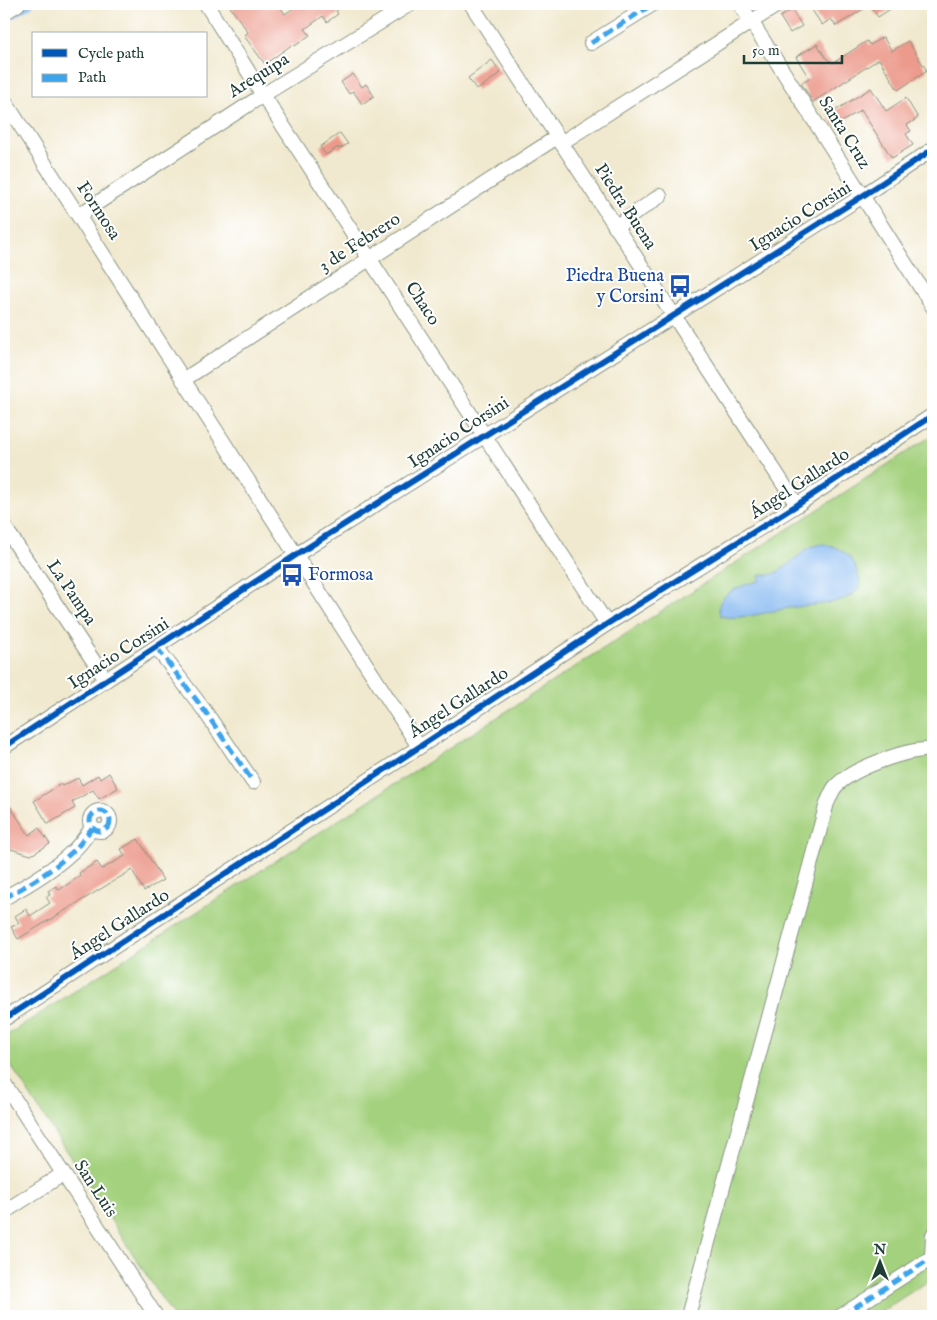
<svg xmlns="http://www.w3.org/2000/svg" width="937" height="1320" font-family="'IM FELL English',serif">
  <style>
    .green { fill: #a4d17e; stroke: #628759 }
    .water { fill: #83b7f1; stroke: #517a92 }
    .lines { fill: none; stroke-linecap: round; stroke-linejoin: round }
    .stream { stroke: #83b7f1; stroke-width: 4 }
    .building { fill: #ec9a8b }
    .minor-casing { stroke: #889382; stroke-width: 16 }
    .minor { stroke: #fff; stroke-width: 14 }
    .quiet { stroke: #3da4eb; stroke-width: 5; stroke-dasharray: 10 5; stroke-linecap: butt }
    .cycleway-casing { stroke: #fff; stroke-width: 9 }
    .cycleway { stroke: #0057b8; stroke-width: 6 }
    .labels { text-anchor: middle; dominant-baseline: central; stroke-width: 4; stroke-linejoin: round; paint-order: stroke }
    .street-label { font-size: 18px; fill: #1f3d34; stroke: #fff }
    .transit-label { font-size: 18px; fill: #164399; stroke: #fff; text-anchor: end }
  </style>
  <rect width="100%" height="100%" fill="#fff"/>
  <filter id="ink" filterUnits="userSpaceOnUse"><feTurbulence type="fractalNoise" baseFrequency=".02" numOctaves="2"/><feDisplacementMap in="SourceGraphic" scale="10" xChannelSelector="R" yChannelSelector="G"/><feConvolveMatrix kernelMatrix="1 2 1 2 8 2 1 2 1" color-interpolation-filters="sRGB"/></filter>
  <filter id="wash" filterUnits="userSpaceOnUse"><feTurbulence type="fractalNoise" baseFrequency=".0096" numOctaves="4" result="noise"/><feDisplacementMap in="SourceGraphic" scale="20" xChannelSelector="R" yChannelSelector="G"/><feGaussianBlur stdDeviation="1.12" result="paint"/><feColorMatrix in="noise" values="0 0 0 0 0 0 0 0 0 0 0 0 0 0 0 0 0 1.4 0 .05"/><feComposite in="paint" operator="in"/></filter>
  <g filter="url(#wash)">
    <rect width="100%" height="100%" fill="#f1e9cf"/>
    <polygon class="green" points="933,435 933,1278 874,1316 173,1316 4,1055 4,1037"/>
    <path class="water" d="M822,544c10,0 24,8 30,16 3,3 4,9 6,14 1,4 3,10 0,15 -11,16 -51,16 -69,19 -17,3 -53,13 -68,8 -11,-20 23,-32 38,-35l1,-3 -1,-2 3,-2c14,7 36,-20 48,-27 4,-1 8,-2 12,-3z"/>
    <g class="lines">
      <polyline class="stream" points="4,22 32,4"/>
    </g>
    <g id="blocks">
      <g class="building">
        <polygon points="228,4 278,4 285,14 299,4 346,4 336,11 338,14 327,22 323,16 305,29 310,35 295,46 293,44 265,64 244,36 248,32"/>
        <polygon points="821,4 898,4 878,17 870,5 836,26 831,19 822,25 812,10"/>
        <polygon points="792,10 802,26 790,33 780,17"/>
        <polygon points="883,37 892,51 908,41 927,71 898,90 879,59 813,102 801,83 809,78 796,57 817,44 826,58 833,63 867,41 870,45"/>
        <polygon points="492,60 501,73 477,90 468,78"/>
        <polygon points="353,74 362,87 366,84 374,96 362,104 353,91 349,94 341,82"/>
        <polygon points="871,88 886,111 906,98 918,118 907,125 911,131 906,134 913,145 892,158 861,110 835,126 828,115"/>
        <polygon points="340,133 348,144 339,149 338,147 326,155 320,147"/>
        <polygon points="109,773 118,788 99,799 93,790 72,802 75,808 48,824 34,801 61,784 62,786 78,778 82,785 98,775 100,779"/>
        <polygon points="4,797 29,835 39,828 50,844 31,855 4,847"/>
        <polygon points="138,839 163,880 144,891 132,870 18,939 11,927 19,923 15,916 26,909 30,916 50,903 46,897 50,895 48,891 56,886 59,890 80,876 79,873 97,862 102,869 125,856 121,849"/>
      </g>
    </g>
  </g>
  <g filter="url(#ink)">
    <use href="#blocks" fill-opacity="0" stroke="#889382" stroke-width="1"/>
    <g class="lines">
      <defs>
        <g id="minor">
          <polyline points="206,4 263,95 607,624"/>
          <polyline points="471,4 797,505"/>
          <polyline points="740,4 933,307"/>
          <polyline points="4,13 18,4"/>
          <polyline points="591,43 653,4"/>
          <polyline points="4,100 419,747"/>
          <polyline points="561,143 779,4"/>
          <polyline points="79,215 263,95 410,4"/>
          <polyline points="615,227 660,196"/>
          <polyline points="183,380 557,137"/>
          <polyline points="4,526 106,680"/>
          <polyline points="157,648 204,710 253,782"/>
          <polyline points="4,747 296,555 861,197 933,149"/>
          <circle cx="100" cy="821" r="10"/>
          <path d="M4,898c24,-13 48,-27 68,-46 8,-7 14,-16 20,-24"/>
          <polyline points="4,1019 607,624 797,505 933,415"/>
          <polyline points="4,1083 156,1316"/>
          <polyline points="4,1212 63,1174"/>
          <polyline points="932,1258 933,1235"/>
          <path d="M688,1316l139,-513c3,-6 5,-13 9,-17 17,-18 73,-38 97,-36"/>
          <polyline points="841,1316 933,1257"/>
        </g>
      </defs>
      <use href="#minor" class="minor-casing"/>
      <use href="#minor" class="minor"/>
      <g class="quiet">
        <polyline points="591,43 653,4"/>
        <polyline points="157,648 204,710 253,782"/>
        <circle cx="100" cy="821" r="10"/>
        <path d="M4,898c24,-13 48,-27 68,-46 8,-7 14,-16 20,-24"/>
        <polyline points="841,1316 933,1257"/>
      </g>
      <defs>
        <g id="cycleway">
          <polyline points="4,747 296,555 861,197 933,149"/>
          <polyline points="4,1019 607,624 797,505 933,415"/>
        </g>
      </defs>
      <use href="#cycleway" class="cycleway-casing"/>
      <use href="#cycleway" class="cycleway"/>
    </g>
  </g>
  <defs>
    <symbol id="bus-bare" viewBox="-9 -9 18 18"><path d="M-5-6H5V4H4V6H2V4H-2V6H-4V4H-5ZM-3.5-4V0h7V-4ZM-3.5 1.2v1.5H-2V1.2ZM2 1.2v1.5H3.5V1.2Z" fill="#1a4fb4" stroke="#fff" stroke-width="2.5" paint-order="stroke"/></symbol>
  </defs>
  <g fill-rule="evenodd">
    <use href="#bus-bare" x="664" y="270" width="32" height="32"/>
    <use href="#bus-bare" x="276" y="559" width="32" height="32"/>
  </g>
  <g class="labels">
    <g class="street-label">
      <text transform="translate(259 76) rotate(-32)">Arequipa</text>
      <text transform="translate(844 133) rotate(58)">Santa Cruz</text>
      <text transform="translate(625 207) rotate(57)">Piedra Buena</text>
      <text transform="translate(98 211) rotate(57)">Formosa</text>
      <text transform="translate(801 217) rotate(-32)">Ignacio Corsini</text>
      <text transform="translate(360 243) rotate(-33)">3 de Febrero</text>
      <text transform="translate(422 304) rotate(57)">Chaco</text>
      <text transform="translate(459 433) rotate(-33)">Ignacio Corsini</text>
      <text transform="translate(800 484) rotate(-33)">Ángel Gallardo</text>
      <text transform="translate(71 593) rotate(56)">La Pampa</text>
      <text transform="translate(119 654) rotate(-33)">Ignacio Corsini</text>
      <text transform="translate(459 703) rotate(-33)">Ángel Gallardo</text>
      <text transform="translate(120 925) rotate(-33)">Ángel Gallardo</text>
      <text transform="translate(95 1189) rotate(57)">San Luis</text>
    </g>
    <g class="transit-label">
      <text x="664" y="276">Piedra Buena<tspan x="664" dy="21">y Corsini</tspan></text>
      <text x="308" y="575" text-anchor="start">Formosa</text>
    </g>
  </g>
  <rect width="937" height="1320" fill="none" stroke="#fff" stroke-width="20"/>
  <rect x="32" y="32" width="175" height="65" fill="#ffffff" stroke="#a5b1ae"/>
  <rect x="42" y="49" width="25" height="8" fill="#0057b8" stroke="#a5b1ae"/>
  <text x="78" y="58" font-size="15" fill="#1f3d34">Cycle path</text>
  <rect x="42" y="74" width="25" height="8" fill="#3da4eb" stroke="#a5b1ae"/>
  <text x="78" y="82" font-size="15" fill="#1f3d34">Path</text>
  <g transform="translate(880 1262)" stroke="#ffffff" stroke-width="4" paint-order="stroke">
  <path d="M0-4L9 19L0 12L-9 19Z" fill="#1f3d34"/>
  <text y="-8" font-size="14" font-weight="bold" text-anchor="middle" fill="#1f3d34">N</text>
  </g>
  <path d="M744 55v8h98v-8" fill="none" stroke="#1f3d34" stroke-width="2.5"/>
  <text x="752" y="55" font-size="15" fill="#1f3d34" stroke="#ffffff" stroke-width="4" paint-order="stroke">50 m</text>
</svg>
